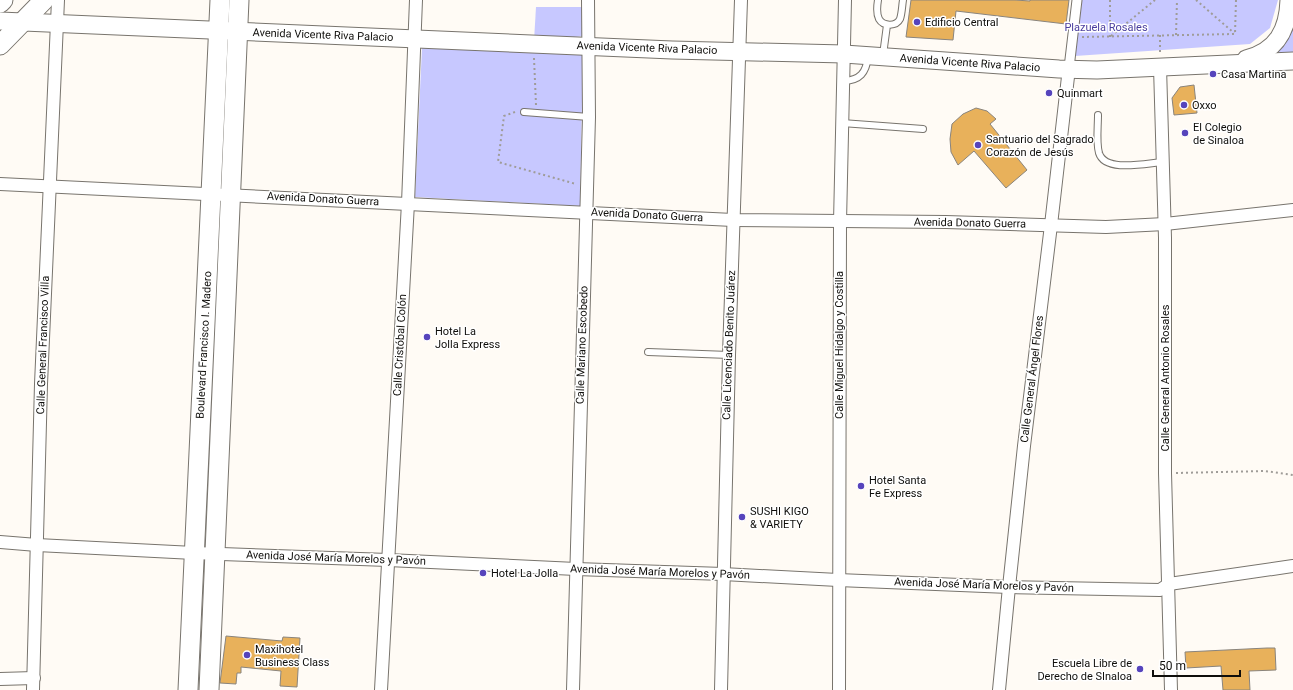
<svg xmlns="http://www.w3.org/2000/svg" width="1293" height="690" font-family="Roboto,sans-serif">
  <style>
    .green { fill: #c7c8ff }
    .building { fill: #e8b15b; stroke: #89847d }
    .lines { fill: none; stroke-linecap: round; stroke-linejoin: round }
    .service-casing { stroke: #78746d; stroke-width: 8 }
    .pedestrian-casing { stroke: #78746d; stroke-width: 11 }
    .minor-casing { stroke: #78746d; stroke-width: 14 }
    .secondary-casing { stroke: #78746d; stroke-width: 19 }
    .primary-casing { stroke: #78746d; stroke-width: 21 }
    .path { stroke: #9f9c98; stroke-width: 2; stroke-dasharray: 2 3; stroke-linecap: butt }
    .service { stroke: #fff; stroke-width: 6 }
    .pedestrian { stroke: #fff; stroke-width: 9 }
    .minor { stroke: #fff; stroke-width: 12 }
    .secondary { stroke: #fff; stroke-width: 17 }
    .primary { stroke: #fff; stroke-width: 19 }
    .poi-dot { fill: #5644bc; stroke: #fff; stroke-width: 1.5 }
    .labels { text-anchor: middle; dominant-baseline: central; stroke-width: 3; stroke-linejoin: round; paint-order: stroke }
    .poi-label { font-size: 11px; fill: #0f0e0b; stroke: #fff; text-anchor: start }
    .park-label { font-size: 11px; fill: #493d9e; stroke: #fff }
    .street-label { font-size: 11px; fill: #0f0e0b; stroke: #fff }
  </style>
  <rect width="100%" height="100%" fill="#fffbf5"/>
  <g class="green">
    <polygon points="1082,0 1278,0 1270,28 1250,44 1075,56"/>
    <polygon points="536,7 584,7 584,36 534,41"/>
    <polygon points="1293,25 1293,52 1268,55"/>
    <polygon points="422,48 583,49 580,206 415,197"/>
  </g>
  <g class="building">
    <polygon points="911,0 1015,0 1030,1 1030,0 1069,0 1066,24 956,11 953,40 906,37"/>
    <polygon points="1194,85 1197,113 1174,115 1172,98 1180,87"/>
    <polygon points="976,108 987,111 996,119 990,124 1027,170 1006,188 974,151 958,165 951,152 950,139 952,124 963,114"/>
    <polygon points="226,636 282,641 283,637 300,638 297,687 280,686 281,671 241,667 241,673 237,673 236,684 220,683"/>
    <polygon points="1267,648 1275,648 1276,670 1249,671 1250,690 1223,690 1221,666 1186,668 1185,652"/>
  </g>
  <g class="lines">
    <defs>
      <g id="service">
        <path d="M878,0c-1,6 -2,13 1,19 4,7 17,8 21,0 2,-6 2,-13 3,-19"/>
        <polyline points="883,55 887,25"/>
        <path d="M844,81c16,-1 22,-8 24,-24"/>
        <polyline points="524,112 589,117"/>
        <path d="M1098,115c0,12 -2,27 1,38 6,20 48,10 64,9"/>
        <polyline points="842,123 923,129"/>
        <polyline points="648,352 729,355"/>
      </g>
      <polyline id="pedestrian" points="1069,68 1077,0"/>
      <g id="minor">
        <polyline points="1160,67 1165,238 1165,473 1171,690"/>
        <polyline points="0,184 733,220 946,222 1106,227 1165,224 1293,210"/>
        <polyline points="0,542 37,545 194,553 388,560 576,569 723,574 838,580 1009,587 1160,590 1169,584 1293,566"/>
        <polyline points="0,679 34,678"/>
        <polyline points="33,690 41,384 58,0"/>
        <polyline points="381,690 408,203 416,0"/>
        <polyline points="573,690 589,117 588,0"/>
        <polyline points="721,690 729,355 741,0"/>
        <polyline points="839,690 840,222 845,0"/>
        <polyline points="999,690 1009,587 1024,446 1051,225 1069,68"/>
      </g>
      <g id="secondary">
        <polyline points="0,21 672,50 844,54 1059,69 1097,70 1293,61"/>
        <path d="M1246,59c31,-8 42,-29 43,-59"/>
      </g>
      <g id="primary">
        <polyline points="0,3 3,0"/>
        <polyline points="0,45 44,0"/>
        <polyline points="188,690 220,0"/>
        <polyline points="209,690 239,0"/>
      </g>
    </defs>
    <use href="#service" class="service-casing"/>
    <use href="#pedestrian" class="pedestrian-casing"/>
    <use href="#minor" class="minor-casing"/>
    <use href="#secondary" class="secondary-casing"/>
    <use href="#primary" class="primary-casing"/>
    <g class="path">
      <polyline points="1196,0 1234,33"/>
      <polyline points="1160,35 1160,54"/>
      <polyline points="1176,35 1177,0"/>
      <polyline points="1111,36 1155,0"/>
      <polyline points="1082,37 1235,34 1236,0"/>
      <polyline points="1110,37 1110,0"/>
      <polyline points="534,58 536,105"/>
      <polyline points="515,112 504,116 498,162 576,184"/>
      <polyline points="1176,473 1265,471 1293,475"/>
    </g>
    <use href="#service" class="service"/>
    <use href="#pedestrian" class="pedestrian"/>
    <use href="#minor" class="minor"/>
    <use href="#secondary" class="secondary"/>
    <use href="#primary" class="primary"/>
  </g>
  <g class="poi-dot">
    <circle cx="917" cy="22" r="4"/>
    <circle cx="1213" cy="74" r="4"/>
    <circle cx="1049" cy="93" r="4"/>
    <circle cx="1184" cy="105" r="4"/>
    <circle cx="1185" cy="133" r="4"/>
    <circle cx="978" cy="145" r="4"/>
    <circle cx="427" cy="337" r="4"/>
    <circle cx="861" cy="486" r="4"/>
    <circle cx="742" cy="517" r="4"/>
    <circle cx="483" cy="573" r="4"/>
    <circle cx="247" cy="655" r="4"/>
    <circle cx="1140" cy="669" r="4"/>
  </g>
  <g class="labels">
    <g class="poi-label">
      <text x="925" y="22">Edificio Central</text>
      <text x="1221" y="74">Casa Martina</text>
      <text x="1057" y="93">Quinmart</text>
      <text x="1192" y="105">Oxxo</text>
      <text x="1193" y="127">El Colegio<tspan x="1193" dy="13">de Sinaloa</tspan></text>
      <text x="986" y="139">Santuario del Sagrado<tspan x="986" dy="13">Corazón de Jesús</tspan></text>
      <text x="435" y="331">Hotel La<tspan x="435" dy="13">Jolla Express</tspan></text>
      <text x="869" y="480">Hotel Santa<tspan x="869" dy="13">Fe Express</tspan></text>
      <text x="750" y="511">SUSHI KIGO<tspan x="750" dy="13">&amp; VARIETY</tspan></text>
      <text x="491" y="573">Hotel La Jolla</text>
      <text x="255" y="649">Maxihotel<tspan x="255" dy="13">Business Class</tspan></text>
      <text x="1132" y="663" text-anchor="end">Escuela Libre de<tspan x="1132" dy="13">Derecho de SInaloa</tspan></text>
    </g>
    <g class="park-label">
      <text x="1106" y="27">Plazuela Rosales</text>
    </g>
    <g class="street-label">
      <text transform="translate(323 35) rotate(2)">Avenida Vicente Riva Palacio</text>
      <text transform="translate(647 48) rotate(2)">Avenida Vicente Riva Palacio</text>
      <text transform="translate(970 63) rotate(4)">Avenida Vicente Riva Palacio</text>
      <text transform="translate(323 199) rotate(3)">Avenida Donato Guerra</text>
      <text transform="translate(647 215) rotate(3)">Avenida Donato Guerra</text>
      <text transform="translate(970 223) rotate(1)">Avenida Donato Guerra</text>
      <text transform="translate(43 345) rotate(-88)">Calle General Francisco Villa</text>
      <text transform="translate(204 345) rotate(-87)">Boulevard Francisco I. Madero</text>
      <text transform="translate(400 345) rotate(-87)">Calle Cristóbal Colón</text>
      <text transform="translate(582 345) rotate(-88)">Calle Mariano Escobedo</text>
      <text transform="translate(729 345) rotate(-88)">Calle Licenciado Benito Juárez</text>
      <text transform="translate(839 345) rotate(-90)">Calle Miguel Hidalgo y Costilla</text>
      <text transform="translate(1165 378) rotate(-90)">Calle General Antonio Rosales</text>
      <text transform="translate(1032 379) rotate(-83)">Calle General Ángel Flores</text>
      <text transform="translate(336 558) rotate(2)">Avenida José María Morelos y Pavón</text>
      <text transform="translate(660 572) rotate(2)">Avenida José María Morelos y Pavón</text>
      <text transform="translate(984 585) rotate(2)">Avenida José María Morelos y Pavón</text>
    </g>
  </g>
  <path d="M1153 670v6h87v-6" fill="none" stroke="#0f0e0b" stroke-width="2"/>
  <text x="1159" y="670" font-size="12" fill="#0f0e0b" stroke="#ffffff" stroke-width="3" paint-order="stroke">50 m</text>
</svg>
